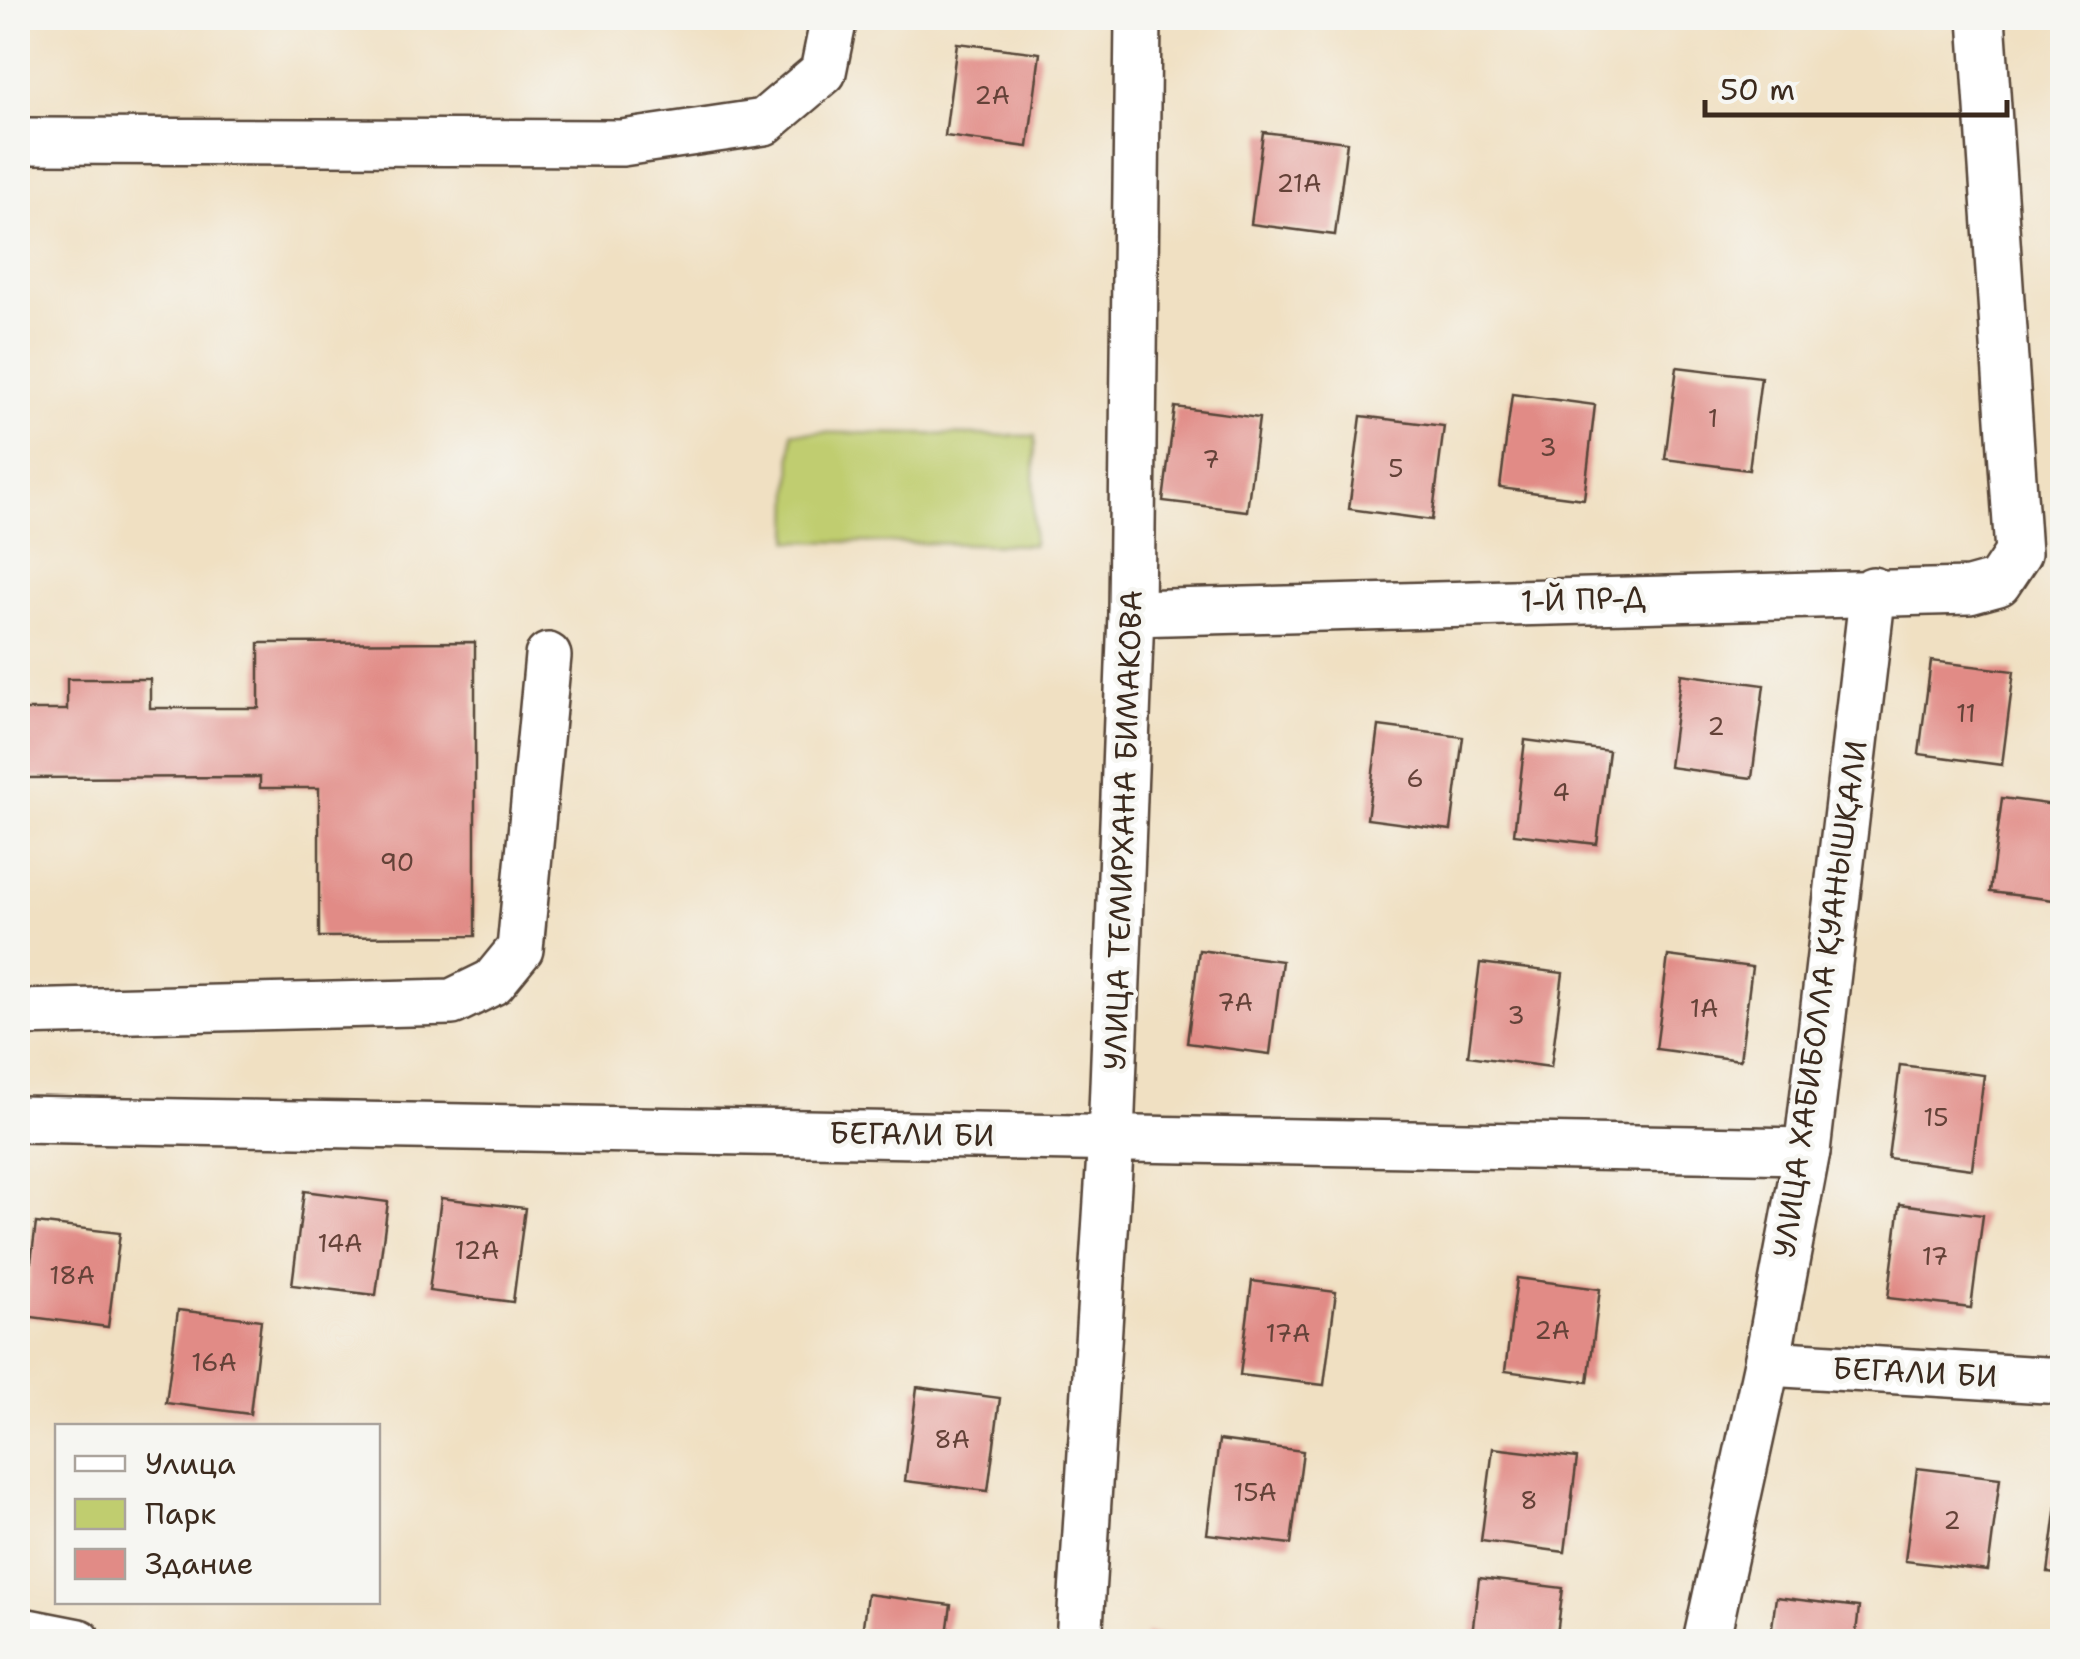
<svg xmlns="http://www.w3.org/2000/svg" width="2080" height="1659" font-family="'Shantell Sans',sans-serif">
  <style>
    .green { fill: #c0cd6f; stroke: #7e7c46; stroke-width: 2.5 }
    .building { fill: #e18b86 }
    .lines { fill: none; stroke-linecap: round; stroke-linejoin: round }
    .minor-casing { stroke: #564537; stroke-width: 50 }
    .minor { stroke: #fff; stroke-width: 45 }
    .labels { text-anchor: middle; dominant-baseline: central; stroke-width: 9; stroke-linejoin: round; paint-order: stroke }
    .number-label { font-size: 25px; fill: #644238 }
    .street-label { font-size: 30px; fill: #3b2a1e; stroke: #f6f6f2 }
  </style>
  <rect width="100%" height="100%" fill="#f6f6f2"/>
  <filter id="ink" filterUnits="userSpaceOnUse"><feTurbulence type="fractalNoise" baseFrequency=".01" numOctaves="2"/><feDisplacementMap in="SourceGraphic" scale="20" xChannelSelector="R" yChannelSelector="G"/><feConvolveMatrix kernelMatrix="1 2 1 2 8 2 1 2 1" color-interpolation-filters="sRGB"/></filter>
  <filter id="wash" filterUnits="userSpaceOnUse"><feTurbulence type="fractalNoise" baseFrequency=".0048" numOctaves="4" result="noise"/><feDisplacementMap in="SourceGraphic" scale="40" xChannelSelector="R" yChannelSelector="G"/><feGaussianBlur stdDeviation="2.25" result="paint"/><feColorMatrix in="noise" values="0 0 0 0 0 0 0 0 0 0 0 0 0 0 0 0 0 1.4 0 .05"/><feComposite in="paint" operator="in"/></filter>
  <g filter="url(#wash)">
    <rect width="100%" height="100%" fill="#f0e0c2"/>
    <polygon class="green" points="792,432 1035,436 1033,545 790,541"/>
    <g id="blocks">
      <g class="building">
        <polygon points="957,43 1040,53 1028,147 945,136"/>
        <polygon points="1263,132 1347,142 1335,235 1251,224"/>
        <polygon points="1677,367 1761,377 1749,470 1665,459"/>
        <polygon points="1512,394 1595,405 1584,499 1500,488"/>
        <polygon points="1175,407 1259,418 1247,511 1163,501"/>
        <polygon points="1361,416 1444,426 1432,520 1349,509"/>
        <polygon points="475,642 475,936 319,937 319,788 260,788 260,777 18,778 18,710 67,710 67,679 150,679 150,708 259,708 259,643"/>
        <polygon points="1931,661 2014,671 2002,765 1919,754"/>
        <polygon points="1681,674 1764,685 1752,778 1669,767"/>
        <polygon points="1379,726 1463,737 1451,830 1367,819"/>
        <polygon points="1525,740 1609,751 1597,844 1514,834"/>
        <polygon points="2002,798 2062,806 2062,901 1990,892"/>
        <polygon points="1199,950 1282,961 1270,1054 1187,1043"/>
        <polygon points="1668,956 1752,967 1740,1060 1656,1049"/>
        <polygon points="1480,963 1563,973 1551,1067 1468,1056"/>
        <polygon points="1900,1065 1984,1075 1972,1169 1888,1158"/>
        <polygon points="304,1191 388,1202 376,1295 292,1285"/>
        <polygon points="441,1198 525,1208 513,1302 429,1291"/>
        <polygon points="1900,1204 1983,1215 1971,1308 1888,1298"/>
        <polygon points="36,1223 120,1233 108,1327 24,1316"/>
        <polygon points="1517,1278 1600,1289 1588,1382 1505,1371"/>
        <polygon points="1252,1281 1336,1292 1324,1385 1240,1375"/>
        <polygon points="178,1310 261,1320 250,1414 166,1403"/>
        <polygon points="917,1387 1000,1398 988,1491 905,1481"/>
        <polygon points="1219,1440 1303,1451 1291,1544 1207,1534"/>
        <polygon points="1493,1448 1577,1458 1565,1552 1481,1541"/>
        <polygon points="1917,1468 2000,1478 1988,1571 1905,1561"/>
        <polygon points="2060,1482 2062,1482 2062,1575 2048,1573"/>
        <polygon points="1479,1578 1563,1588 1556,1642 1471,1642"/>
        <polygon points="867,1594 951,1605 946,1642 861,1642"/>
        <polygon points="1776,1597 1859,1607 1855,1642 1770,1642"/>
        <polygon points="1145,1633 1191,1639 1191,1642 1144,1642"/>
      </g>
    </g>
  </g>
  <g filter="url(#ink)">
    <use href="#blocks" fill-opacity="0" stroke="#564537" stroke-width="2.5"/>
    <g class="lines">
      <defs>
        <g id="minor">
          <polyline points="18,141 622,143 764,122 823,72 834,18"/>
          <polyline points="1131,613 1969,591 1998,583 2018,553 1982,18"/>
          <polyline points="18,1013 452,1002 493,982 520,949 548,656"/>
          <polyline points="18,1119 1807,1151"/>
          <polyline points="1767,1363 2062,1381"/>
          <polyline points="18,1630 79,1642"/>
          <polyline points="1079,1642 1111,1138 1131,613 1138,18"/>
          <polyline points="1706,1642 1767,1363 1807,1151 1873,590"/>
        </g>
      </defs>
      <use href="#minor" class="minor-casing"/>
      <use href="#minor" class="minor"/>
    </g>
  </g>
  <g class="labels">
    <g class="number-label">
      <text x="992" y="95">2А</text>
      <text x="1299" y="183">21А</text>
      <text x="1713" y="418">1</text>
      <text x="1548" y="447">3</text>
      <text x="1211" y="459">7</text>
      <text x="1396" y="468">5</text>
      <text x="1966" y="713">11</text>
      <text x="1716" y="726">2</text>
      <text x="1415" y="778">6</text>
      <text x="1561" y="792">4</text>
      <text x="397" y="862">90</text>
      <text x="1235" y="1002">7А</text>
      <text x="1704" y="1008">1А</text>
      <text x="1516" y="1015">3</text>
      <text x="1936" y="1117">15</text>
      <text x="340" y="1243">14А</text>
      <text x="477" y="1250">12А</text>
      <text x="1935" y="1256">17</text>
      <text x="72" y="1275">18А</text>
      <text x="1552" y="1330">2А</text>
      <text x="1288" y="1333">17А</text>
      <text x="214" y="1362">16А</text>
      <text x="952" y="1439">8А</text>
      <text x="1255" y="1492">15А</text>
      <text x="1529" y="1500">8</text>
      <text x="1952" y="1520">2</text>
    </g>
    <g class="street-label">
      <text transform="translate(1583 599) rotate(-2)">1-Й ПР-Д</text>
      <text transform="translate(1123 830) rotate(-88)">УЛИЦА ТЕМИРХАНА БИМАКОВА</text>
      <text transform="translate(1820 999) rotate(-82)">УЛИЦА ХАБИБОЛЛА ҚУАНЫШҚАЛИ</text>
      <text transform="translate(912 1134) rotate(1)">БЕГАЛИ БИ</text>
      <text transform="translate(1915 1372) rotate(3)">БЕГАЛИ БИ</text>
    </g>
  </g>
  <rect width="2080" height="1659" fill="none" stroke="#f6f6f2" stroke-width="60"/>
  <rect x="55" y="1424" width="325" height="180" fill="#f6f6f2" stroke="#aba49d" stroke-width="2.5"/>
  <rect x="75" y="1456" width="50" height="15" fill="#ffffff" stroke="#aba49d" stroke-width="2.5"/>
  <text x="145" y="1474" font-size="30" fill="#3b2a1e">Улица</text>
  <rect x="75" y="1499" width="50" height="30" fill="#c0cd6f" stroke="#aba49d" stroke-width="2.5"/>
  <text x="145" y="1524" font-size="30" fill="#3b2a1e">Парк</text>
  <rect x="75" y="1549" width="50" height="30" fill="#e18b86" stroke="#aba49d" stroke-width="2.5"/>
  <text x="145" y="1574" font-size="30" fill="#3b2a1e">Здание</text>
  <path d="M1705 100v15h302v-15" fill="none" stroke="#3b2a1e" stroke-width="5"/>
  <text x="1720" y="100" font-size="30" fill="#3b2a1e" stroke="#f6f6f2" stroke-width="8" paint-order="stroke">50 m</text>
</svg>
